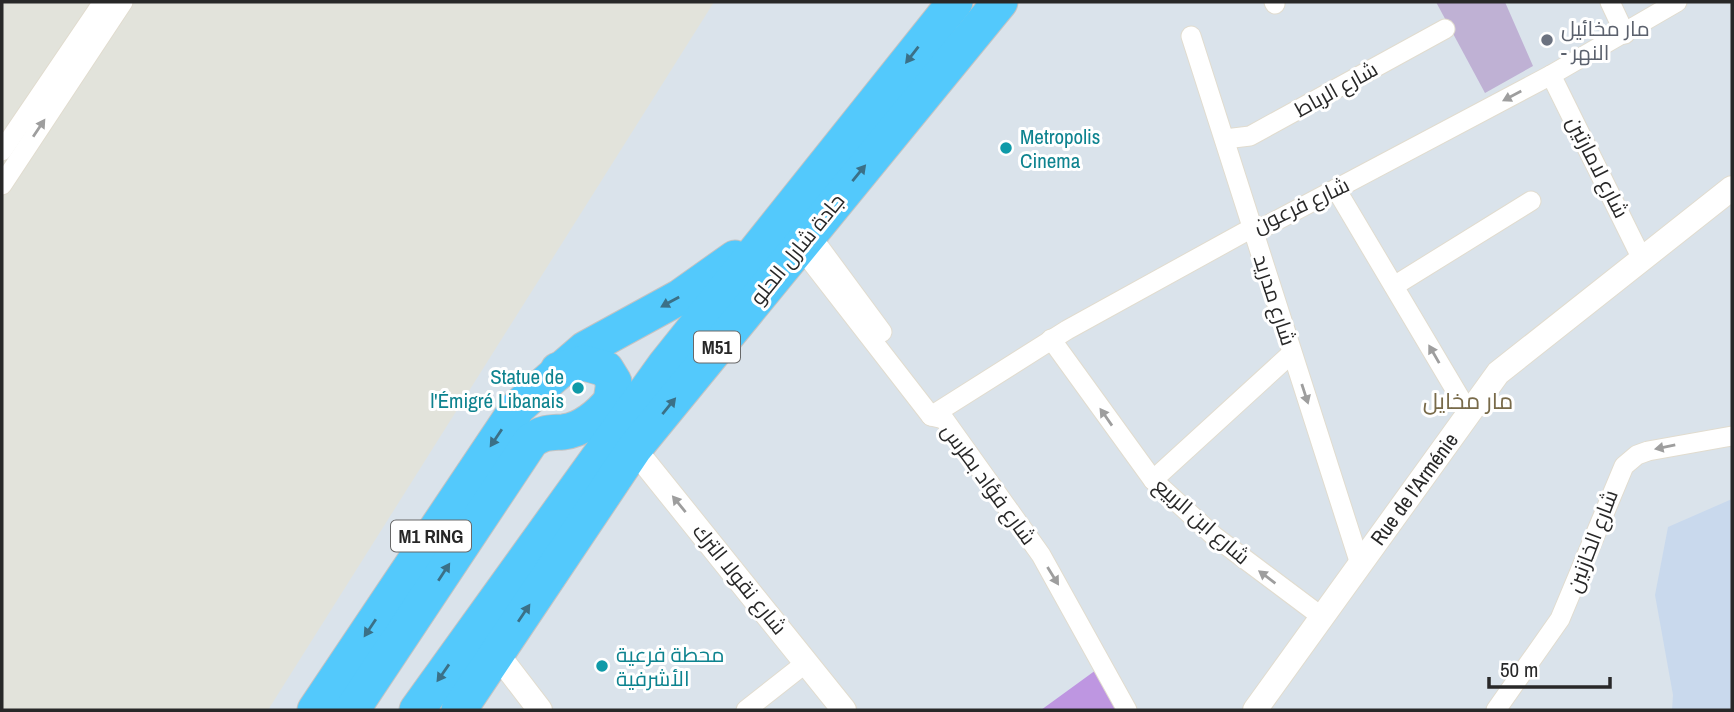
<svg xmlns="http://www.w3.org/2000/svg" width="1734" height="712" font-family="'Archivo Narrow',Cairo,sans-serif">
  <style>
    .industrial { fill: #e2e3db }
    .education { fill: #c9d9ed }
    .green { fill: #be96e1 }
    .cemetery { fill: #bfb1d4 }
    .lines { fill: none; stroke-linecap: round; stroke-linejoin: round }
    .minor-casing { stroke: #e1dccf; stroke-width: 21 }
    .tertiary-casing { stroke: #e1dccf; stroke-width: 26 }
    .motorway-casing { stroke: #c3c3c3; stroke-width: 37 }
    .minor { stroke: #fff; stroke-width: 19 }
    .tertiary { stroke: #fff; stroke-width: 24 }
    .motorway { stroke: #53c9fc; stroke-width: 35 }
    .oneway { fill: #3b7087 }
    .oneway2 { fill: #9e9e9e }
    .worship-dot { fill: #6b7280; stroke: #fff; stroke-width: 2.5 }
    .culture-dot { fill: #0f9aa8; stroke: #fff; stroke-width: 2.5 }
    .labels { text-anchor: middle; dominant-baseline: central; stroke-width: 6; stroke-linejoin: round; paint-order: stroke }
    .shield { fill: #fff; stroke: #686868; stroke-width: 2 }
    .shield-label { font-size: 19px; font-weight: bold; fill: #282828 }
    .worship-label { font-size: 21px; fill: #5b616d; stroke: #fff; text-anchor: start }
    .street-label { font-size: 21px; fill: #282828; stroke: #fff }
    .culture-label { font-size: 21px; fill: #0d838f; stroke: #fff; text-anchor: start }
    .neighbourhood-label { font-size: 23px; fill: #786a49; stroke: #fff }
  </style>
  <rect width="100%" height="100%" fill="#dae3eb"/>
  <polygon class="industrial" points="2,2 714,2 268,710 2,710"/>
  <polygon class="education" points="1732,499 1732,710 1672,710 1673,695 1655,595 1668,527"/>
  <polygon class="green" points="1096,670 1119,710 1041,710"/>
  <polygon class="cemetery" points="1436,2 1505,2 1533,66 1485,93"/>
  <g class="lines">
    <defs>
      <g id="minor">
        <polyline points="1274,2 1275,4"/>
        <polyline points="1610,2 1625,34"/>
        <polyline points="1191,36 1360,564"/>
        <polyline points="1551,75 1642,259"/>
        <polyline points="1225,139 1250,136 1445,29"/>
        <polyline points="2,151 103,2"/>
        <polyline points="2,185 123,2"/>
        <polyline points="1336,189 1469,413"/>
        <polyline points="809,233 882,332"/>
        <polyline points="799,246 931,416 944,419 1041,555 1127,710"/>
        <polyline points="1394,286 1531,201"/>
        <polyline points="1051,339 1153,480 1214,536 1322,617"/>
        <polyline points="931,416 1067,330 1252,228 1266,226 1551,75 1677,2"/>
        <polyline points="1153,480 1292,353"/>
        <polyline points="746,710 807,662"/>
        <polyline points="1496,710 1560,619 1624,466 1637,455 1648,451 1732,436"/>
      </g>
      <g id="tertiary">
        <polyline points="634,449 844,710"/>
        <polyline points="497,654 540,710"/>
        <polyline points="1255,710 1498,373 1732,188"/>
      </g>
      <g id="motorway">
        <polyline points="315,710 518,407 585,349 680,297 735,258"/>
        <path d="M352,710l179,-269c12,-9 18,-8 32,-9 19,-2 37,-17 48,-31l3,-19 -8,-13 -22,-6 -26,7"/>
        <polyline points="417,710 665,365 955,2"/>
        <polyline points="459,710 634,449 1000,2"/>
      </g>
    </defs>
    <use href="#minor" class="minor-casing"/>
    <use href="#tertiary" class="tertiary-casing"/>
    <use href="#motorway" class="motorway-casing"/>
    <use href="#minor" class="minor"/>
    <use href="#tertiary" class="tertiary"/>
    <use href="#motorway" class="motorway"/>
  </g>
  <defs><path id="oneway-solid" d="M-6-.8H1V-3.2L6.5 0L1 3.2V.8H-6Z" transform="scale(1.75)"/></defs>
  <g class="oneway">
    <use href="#oneway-solid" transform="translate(912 55) rotate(128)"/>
    <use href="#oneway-solid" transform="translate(859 173) rotate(-51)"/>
    <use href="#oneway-solid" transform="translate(670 302) rotate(151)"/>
    <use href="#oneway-solid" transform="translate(669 406) rotate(-51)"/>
    <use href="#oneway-solid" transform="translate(496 438) rotate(124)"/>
    <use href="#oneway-solid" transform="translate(444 572) rotate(-57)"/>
    <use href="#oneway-solid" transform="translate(524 613) rotate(-56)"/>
    <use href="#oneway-solid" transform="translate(370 628) rotate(124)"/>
    <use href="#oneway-solid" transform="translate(443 673) rotate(125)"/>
  </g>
  <g class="oneway2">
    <use href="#oneway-solid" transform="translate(1512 96) rotate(152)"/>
    <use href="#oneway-solid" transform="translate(39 128) rotate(-56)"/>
    <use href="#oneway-solid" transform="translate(1434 354) rotate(-120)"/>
    <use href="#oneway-solid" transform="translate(1305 394) rotate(72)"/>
    <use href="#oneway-solid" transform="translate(1106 417) rotate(-125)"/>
    <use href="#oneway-solid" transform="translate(1665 447) rotate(168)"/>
    <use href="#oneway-solid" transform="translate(679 504) rotate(-129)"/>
    <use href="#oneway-solid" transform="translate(1053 576) rotate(58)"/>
    <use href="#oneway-solid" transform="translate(1267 577) rotate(-143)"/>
  </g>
  <circle class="worship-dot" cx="1547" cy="40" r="7"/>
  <g class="culture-dot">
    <circle cx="1006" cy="148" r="7"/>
    <circle cx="578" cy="388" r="7"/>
    <circle cx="602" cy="666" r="7"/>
  </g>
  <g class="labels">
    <g class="shield">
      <rect x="694" y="331.5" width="46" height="31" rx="5"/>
      <rect x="391" y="520.5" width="80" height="31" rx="5"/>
    </g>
    <g class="shield-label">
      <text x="717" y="347">M51</text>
      <text x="431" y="536">M1 RING</text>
    </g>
    <g class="worship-label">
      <text x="1561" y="28">مار مخائيل<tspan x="1561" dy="24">- النهر</tspan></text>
    </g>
    <g class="street-label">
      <text transform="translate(1336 89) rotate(-29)">شارع الرباط</text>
      <text transform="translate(1598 167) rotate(63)">شارع لامارتين</text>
      <text transform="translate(1301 205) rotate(-25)">شارع فرعون</text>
      <text transform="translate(797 249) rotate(-51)">جادة شارل الحلو</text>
      <text transform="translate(1275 300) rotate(72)">شارع مدريد</text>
      <text transform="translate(989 484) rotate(54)">شارع فؤاد بطرس</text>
      <text transform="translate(1414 489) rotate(-54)">Rue de l'Arménie</text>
      <text transform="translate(1202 521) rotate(41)">شارع ابن الربيع</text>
      <text transform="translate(1592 541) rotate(-69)">شارع الخازنين</text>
      <text transform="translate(740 579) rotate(51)">شارع نقولا الترك</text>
    </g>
    <g class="culture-label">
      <text x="1020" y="136">Metropolis<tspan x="1020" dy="24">Cinema</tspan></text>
      <text x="564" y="376" text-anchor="end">Statue de<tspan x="564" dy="24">l'Émigré Libanais</tspan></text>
      <text x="616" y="654">محطة فرعية<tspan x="616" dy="24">الأشرفية</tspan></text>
    </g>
    <g class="neighbourhood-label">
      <text x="1468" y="400">مار مخايل</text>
    </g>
  </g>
  <rect width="1734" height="712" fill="none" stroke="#282828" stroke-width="7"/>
  <path d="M1489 677v10h121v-10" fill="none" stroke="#282828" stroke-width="3.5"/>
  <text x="1500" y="677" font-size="21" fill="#282828" stroke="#ffffff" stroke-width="5" paint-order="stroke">50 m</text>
</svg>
